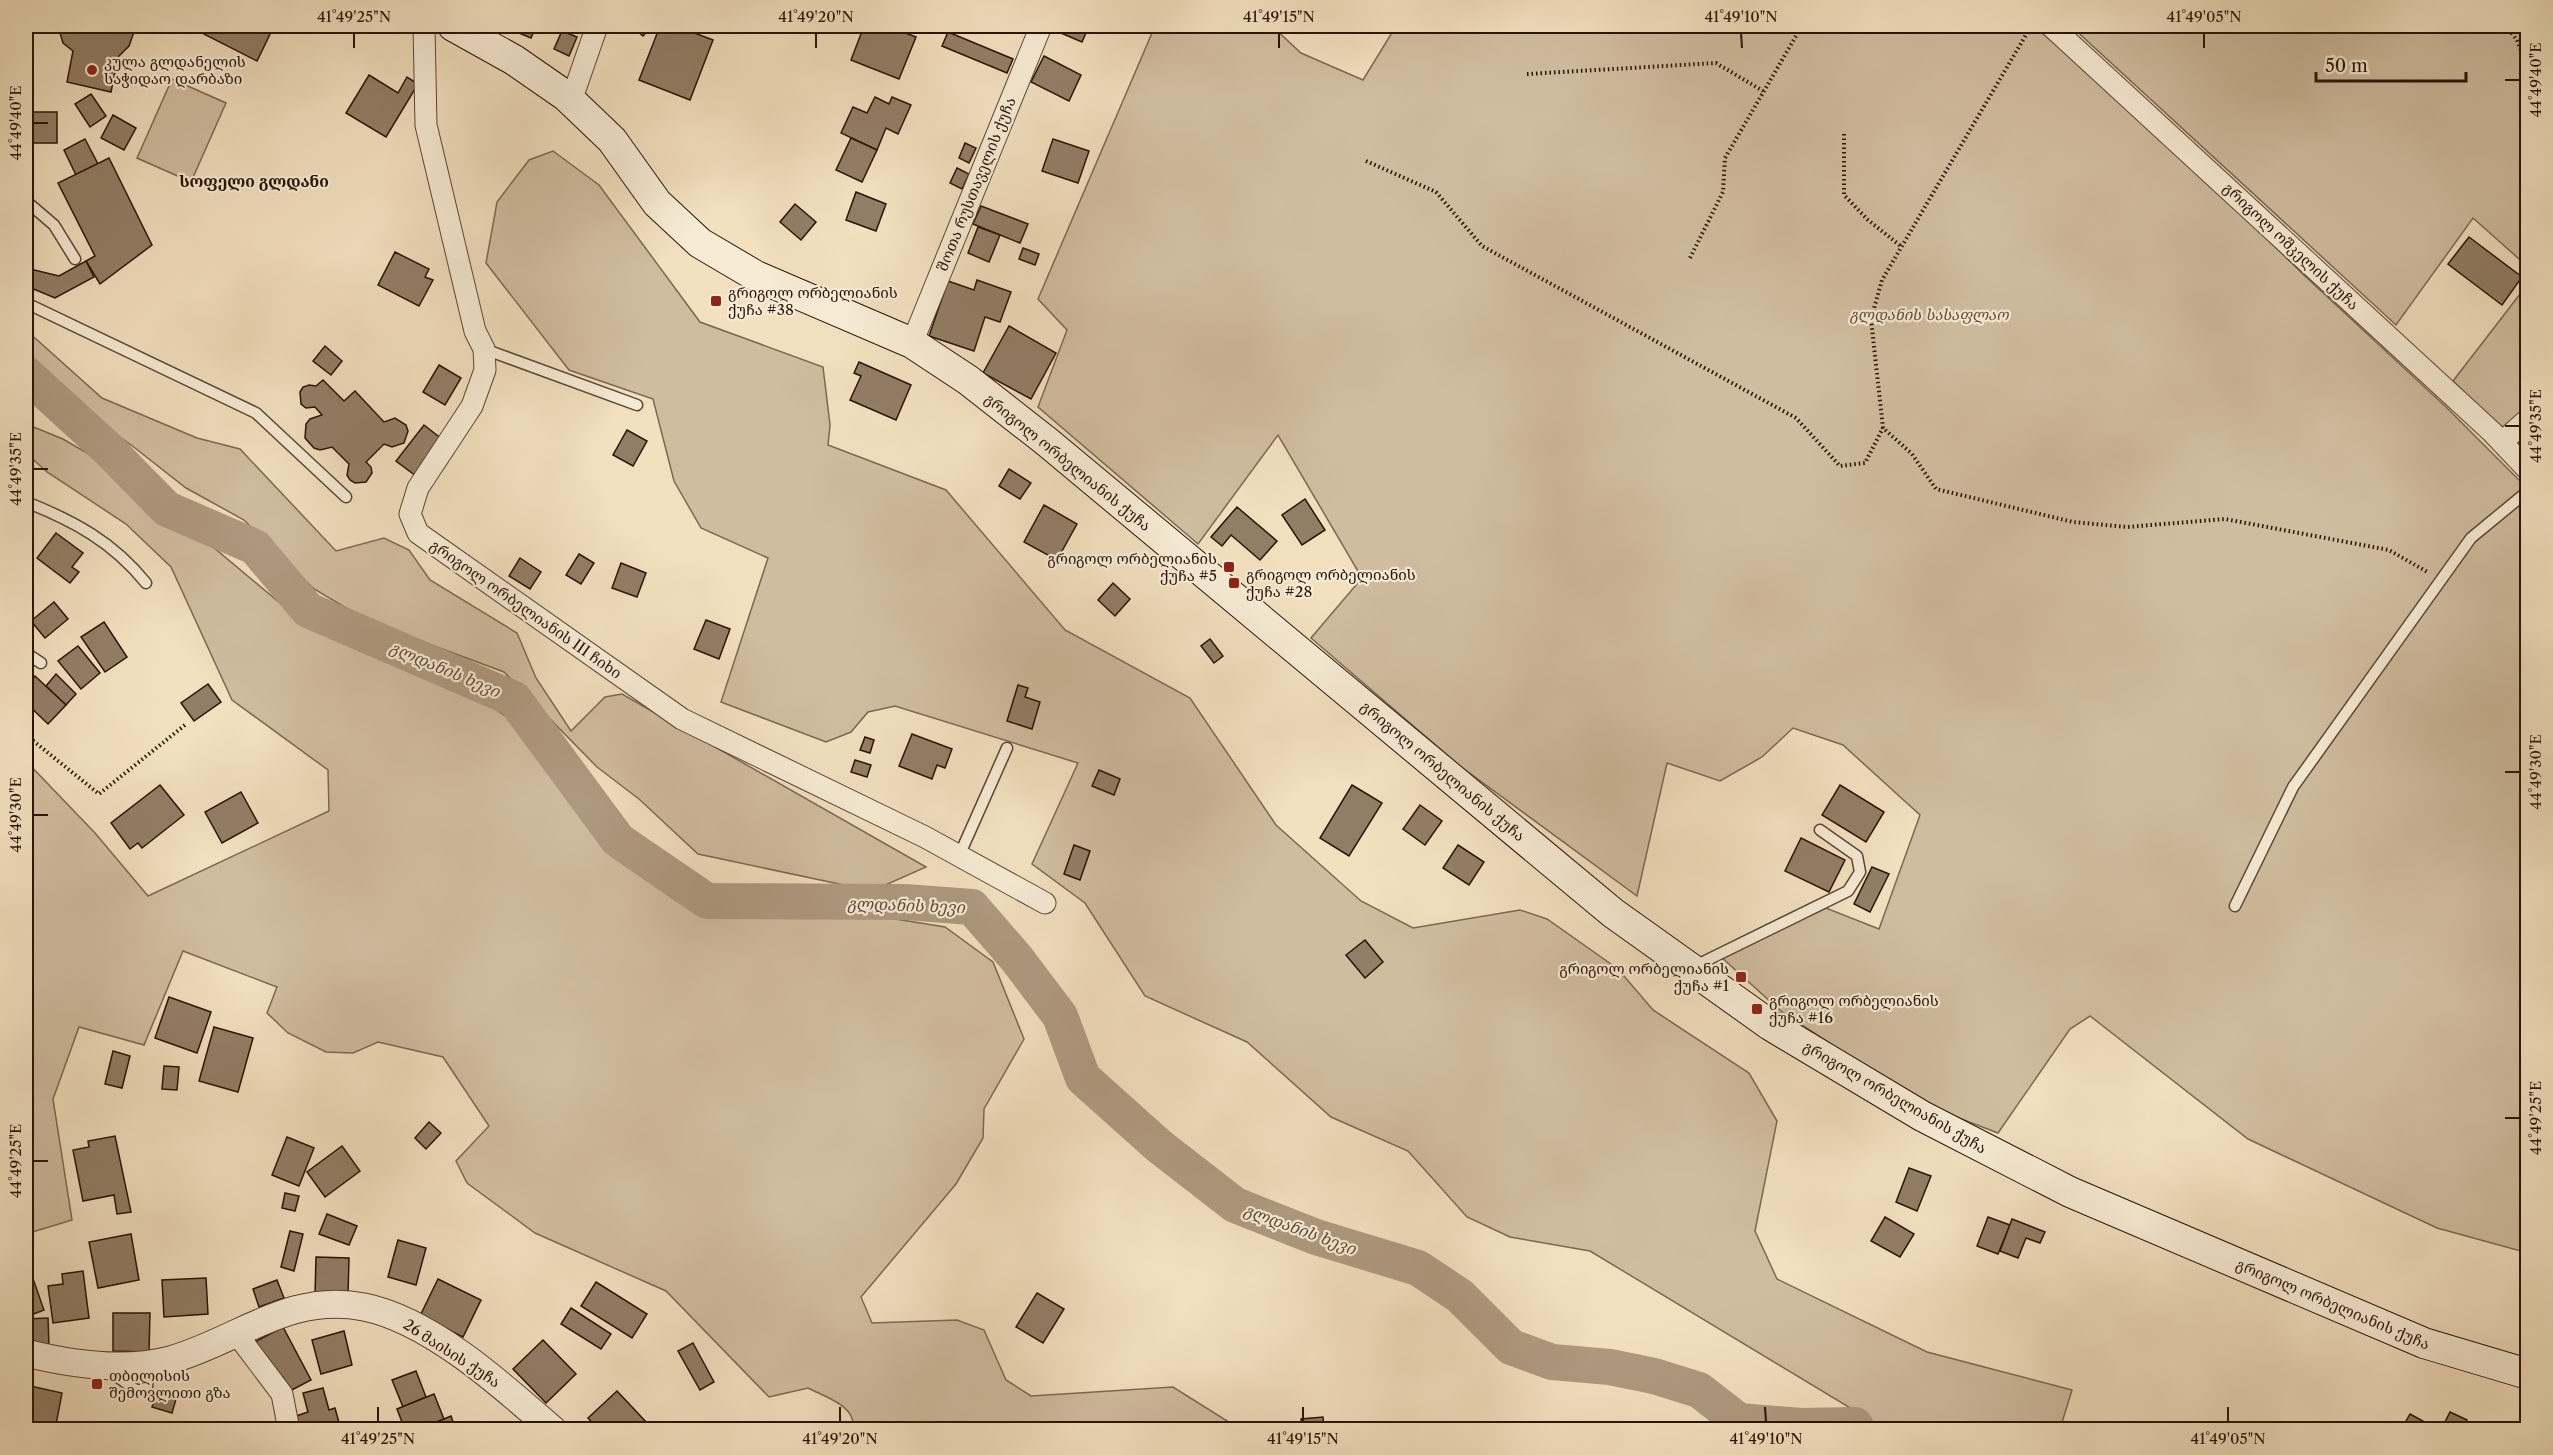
<svg xmlns="http://www.w3.org/2000/svg" width="2553" height="1455" font-family="'Libre Caslon Text','Noto Serif Georgian',serif">
  <style>
    .green { fill: #d0bda0; stroke: #7c6853; stroke-width: 1.5 }
    .lines { fill: none; stroke-linecap: round; stroke-linejoin: round }
    .river { stroke: #ae9a80; stroke-width: 36 }
    .building { fill: #927e66; stroke: #291306; stroke-width: 1.5 }
    .service-casing { stroke: #5b4634; stroke-width: 13 }
    .minor-casing { stroke: #5b4634; stroke-width: 23 }
    .tertiary-casing { stroke: #5b4634; stroke-width: 29 }
    .secondary-casing { stroke: #291306; stroke-width: 32 }
    .path { stroke: #291306; stroke-width: 4; stroke-dasharray: 1.5 3; stroke-linecap: butt }
    .service { stroke: #f7ebd5; stroke-width: 10 }
    .minor { stroke: #f7ebd5; stroke-width: 21 }
    .tertiary { stroke: #f7ebd5; stroke-width: 27 }
    .secondary { stroke: #f7ebd5; stroke-width: 30 }
    .ticks { fill: none; stroke: #291306; stroke-width: 2 }
    .poi-dot { fill: #8f2418; stroke: #f7ebd5; stroke-width: 2 }
    .labels { text-anchor: middle; dominant-baseline: central; stroke-width: 4.5; stroke-linejoin: round; paint-order: stroke }
    .poi-label { font-size: 15px; fill: #291306; stroke: #f7ebd5; text-anchor: start }
    .street-label { font-size: 15px; fill: #291306; stroke: #f7ebd5 }
    .park-label { font-size: 15px; font-style: italic; fill: #634e3c; stroke: #f7ebd5 }
    .neighbourhood-label { font-size: 16px; font-weight: bold; fill: #291306; stroke: #f7ebd5 }
    .water-label { font-size: 16px; font-style: italic; fill: #5e4937; stroke: #f7ebd5 }
    .neatline { fill: none; stroke: #291306; stroke-width: 2 }
    .ticks-label { font-size: 15px; text-anchor: middle; fill: #291306 }
  </style>
  <rect width="100%" height="100%" fill="#f2e0bf"/>
  <filter id="stains"><feTurbulence type="fractalNoise" baseFrequency=".00333" numOctaves="4"/><feColorMatrix values="0 0 0 0 .2 0 0 0 0 .09 0 0 0 0 .02 0 0 0 .5 -.17"/></filter>
  <radialGradient id="worn" r=".72"><stop offset=".6" stop-color="#630" stop-opacity="0"/><stop offset="1" stop-color="#630" stop-opacity=".3"/></radialGradient>
  <g class="green">
    <polygon points="1155,26 1272,26 1301,53 1363,80 1396,26 2034,26 2114,95 2220,193 2307,278 2446,407 2527,488 2527,1286 2521,1251 2437,1228 2248,1139 2090,1016 2070,1029 1998,1133 1925,1105 1782,1012 1721,957 1826,908 1879,929 1920,815 1843,745 1793,728 1762,757 1720,781 1667,763 1637,896 1460,766 1311,638 1362,578 1278,435 1198,544 1038,407 1067,330 1038,299"/>
    <polygon points="2071,26 2527,26 2527,266 2473,218 2396,325"/>
    <polygon points="172,79 226,103 191,182 137,158"/>
    <polygon points="553,151 599,185 700,322 823,367 830,425 828,445 946,490 1065,630 1190,698 1276,825 1361,901 1413,928 1520,910 1547,919 1618,969 1653,1010 1749,1073 1777,1121 1755,1231 1777,1279 1927,1352 2072,1390 2060,1429 1885,1429 1590,1251 1510,1237 1467,1217 1408,1151 1331,1117 1247,1042 1145,996 1085,903 1032,864 1078,763 895,706 868,712 851,732 826,742 721,702 768,558 701,528 674,481 653,399 569,370 486,263 497,202 529,160"/>
    <polygon points="2527,285 2527,453 2453,381"/>
    <polygon points="26,330 102,398 197,438 240,449 336,551 384,538 409,550 430,580 517,633 536,678 571,731 605,697 622,694 926,867 872,891 698,854 639,799 597,767 504,672 370,622 314,589 244,520 186,488 135,448 98,421 26,362"/>
    <path d="M26,424l37,15 36,21 57,54 45,23 91,76 160,66 59,41 102,137 64,44 75,12 100,-1 93,15 48,35 31,77 -40,70 -1,29 -27,46 -95,113 11,26 85,-3 27,10 22,50 25,16 142,-9 67,42h-387c4,-23 -28,-32 -45,-41l-39,9 -103,-106 -131,-58 -68,-50 -11,-22 33,-35 -46,-69 -65,-15 -25,11 -27,-1 -38,-19 -21,-20 10,-26 -94,-36 -39,94 -65,-18 -26,72 19,121 -46,14v-473l69,72 53,63 181,-85 -1,-41 -96,-70 -61,-133 -45,-43 -79,-52 -21,-19z"/>
  </g>
  <g class="lines">
    <polyline class="river" points="26,374 108,449 167,509 255,547 308,610 514,699 618,840 707,901 905,902 972,907 1017,959 1060,1016 1083,1078 1159,1146 1235,1205 1316,1237 1418,1268 1460,1296 1511,1347 1552,1362 1610,1367 1654,1376 1699,1390 1739,1421 1801,1426 1855,1425 1858,1430"/>
  </g>
  <g class="building">
    <polygon points="58,26 136,26 129,46 118,57 111,92 67,82 73,51 63,43"/>
    <polygon points="196,26 274,26 257,61 194,29"/>
    <polygon points="502,26 536,26 531,38"/>
    <polygon points="631,26 652,26 643,36"/>
    <polygon points="660,26 676,26 713,40 690,100 639,80"/>
    <polygon points="864,26 887,26 916,37 899,79 851,60"/>
    <polygon points="1064,26 1089,26 1082,42 1061,33"/>
    <polygon points="562,31 577,37 569,56 554,49"/>
    <polygon points="948,32 1013,59 1007,73 942,46"/>
    <polygon points="1044,56 1081,75 1069,101 1031,82"/>
    <polygon points="369,75 398,93 407,77 418,84 386,137 346,113"/>
    <polygon points="91,94 106,116 90,127 75,104"/>
    <polygon points="875,97 889,104 892,97 911,105 898,134 886,128 877,150 841,133 853,107 867,113"/>
    <rect x="26" y="112" width="31" height="31"/>
    <polygon points="113,115 136,128 124,150 101,138"/>
    <polygon points="851,138 877,150 862,182 836,170"/>
    <polygon points="85,139 98,164 76,175 64,150"/>
    <polygon points="1053,139 1089,151 1078,183 1042,171"/>
    <polygon points="965,143 976,148 969,163 959,158"/>
    <polygon points="109,158 152,245 100,284 86,261 95,256 58,183"/>
    <polygon points="957,168 969,174 962,189 950,183"/>
    <polygon points="856,192 886,204 876,231 846,220"/>
    <polygon points="795,204 816,222 801,240 780,222"/>
    <polygon points="981,206 1028,224 1020,243 973,224"/>
    <polygon points="978,227 1000,235 989,262 968,253"/>
    <polygon points="2469,237 2522,277 2502,305 2448,264"/>
    <polygon points="1023,248 1039,254 1035,265 1019,259"/>
    <polygon points="395,252 429,269 425,277 433,280 419,306 378,285"/>
    <polygon points="86,261 94,277 55,298 26,286 26,268 59,276"/>
    <polygon points="977,280 1011,292 1000,322 985,317 974,351 929,336 948,281 974,290"/>
    <polygon points="1009,326 1056,353 1031,399 983,373"/>
    <polygon points="325,346 342,361 331,375 313,361"/>
    <polygon points="859,362 911,385 896,420 850,400 861,376 854,373"/>
    <polygon points="439,365 461,378 445,405 423,392"/>
    <polygon points="323,380 344,401 355,391 384,422 395,418 406,425 408,431 404,443 392,447 384,444 366,462 371,467 372,473 366,482 355,483 350,480 347,475 349,464 332,447 320,450 314,448 305,438 306,424 310,419 322,415 315,407 306,408 301,404 300,392 303,387 309,385 316,386"/>
    <polygon points="424,425 443,440 416,476 396,461"/>
    <polygon points="627,430 647,441 633,466 613,455"/>
    <polygon points="1009,469 1031,483 1020,499 999,486"/>
    <polygon points="1305,499 1325,530 1302,545 1282,515"/>
    <polygon points="1044,505 1077,524 1057,560 1024,542"/>
    <polygon points="1237,507 1277,541 1260,560 1231,535 1222,546 1211,537"/>
    <polygon points="56,533 83,553 72,567 79,572 70,583 37,558"/>
    <polygon points="579,554 594,563 581,584 566,575"/>
    <polygon points="520,558 541,572 530,589 509,576"/>
    <polygon points="621,563 646,573 637,597 612,588"/>
    <polygon points="1113,583 1130,599 1115,616 1098,600"/>
    <polygon points="54,602 68,619 45,638 31,621"/>
    <polygon points="706,620 730,629 719,659 694,649"/>
    <polygon points="104,622 127,657 105,672 81,637"/>
    <polygon points="1210,639 1223,656 1214,663 1201,646"/>
    <polygon points="78,646 100,673 81,689 58,661"/>
    <polygon points="56,674 76,694 66,705 46,686"/>
    <polygon points="35,676 66,705 48,724 26,703 26,686"/>
    <polygon points="208,684 221,702 194,721 181,703"/>
    <polygon points="1018,685 1028,688 1025,697 1040,702 1032,729 1007,721"/>
    <polygon points="912,734 952,749 945,768 937,765 932,779 899,766"/>
    <polygon points="865,737 874,740 870,753 860,750"/>
    <polygon points="855,760 871,765 867,777 851,772"/>
    <polygon points="1099,770 1120,779 1114,795 1092,786"/>
    <polygon points="160,785 184,815 142,848 138,843 130,849 111,823"/>
    <polygon points="1352,785 1382,803 1349,856 1320,838"/>
    <polygon points="1840,785 1884,812 1866,842 1822,815"/>
    <polygon points="241,792 258,823 222,843 205,812"/>
    <polygon points="1420,805 1442,821 1425,845 1403,829"/>
    <polygon points="1801,838 1845,860 1829,892 1785,871"/>
    <polygon points="1074,845 1090,851 1080,880 1064,874"/>
    <polygon points="1458,845 1484,862 1469,885 1443,868"/>
    <polygon points="1872,867 1889,874 1870,912 1854,904"/>
    <polygon points="1365,940 1383,962 1365,978 1346,955"/>
    <polygon points="169,997 211,1012 197,1053 155,1038"/>
    <polygon points="214,1027 253,1038 238,1092 199,1081"/>
    <polygon points="113,1051 130,1056 122,1088 105,1084"/>
    <polygon points="164,1066 179,1067 177,1090 162,1089"/>
    <polygon points="429,1122 441,1133 426,1149 415,1138"/>
    <polygon points="115,1136 131,1212 117,1214 114,1195 83,1201 73,1150 89,1147 88,1141"/>
    <polygon points="287,1137 314,1148 299,1186 272,1175"/>
    <polygon points="342,1146 360,1171 325,1197 307,1172"/>
    <polygon points="1909,1168 1931,1176 1917,1211 1896,1202"/>
    <polygon points="285,1193 299,1196 295,1211 282,1208"/>
    <polygon points="327,1214 357,1226 349,1245 319,1234"/>
    <polygon points="1885,1217 1914,1234 1900,1257 1871,1241"/>
    <polygon points="1988,1217 2010,1225 1998,1254 1977,1246"/>
    <polygon points="2012,1219 2045,1232 2040,1243 2026,1238 2018,1258 2000,1251"/>
    <polygon points="290,1231 303,1234 294,1271 281,1267"/>
    <polygon points="131,1234 139,1280 98,1288 89,1242"/>
    <polygon points="398,1240 426,1248 416,1285 388,1277"/>
    <polygon points="316,1257 349,1258 348,1296 315,1295"/>
    <polygon points="26,1259 44,1310 26,1317"/>
    <polygon points="83,1271 89,1318 53,1323 48,1286 63,1284 62,1274"/>
    <polygon points="206,1278 208,1314 164,1317 162,1280"/>
    <polygon points="438,1279 481,1300 463,1337 420,1316"/>
    <polygon points="277,1280 284,1298 259,1307 253,1289"/>
    <polygon points="596,1282 647,1314 632,1338 581,1306"/>
    <polygon points="1037,1293 1064,1309 1043,1343 1016,1327"/>
    <polygon points="571,1308 611,1334 601,1349 561,1324"/>
    <polygon points="113,1313 150,1313 149,1352 113,1351"/>
    <polygon points="48,1318 49,1346 26,1347 26,1319"/>
    <polygon points="283,1327 311,1380 290,1391 283,1377 274,1382 253,1343"/>
    <polygon points="344,1331 352,1365 321,1374 312,1340"/>
    <polygon points="543,1340 576,1374 546,1403 513,1369"/>
    <polygon points="693,1343 714,1382 700,1390 678,1351"/>
    <polygon points="416,1371 426,1397 403,1407 392,1380"/>
    <polygon points="26,1385 62,1393 55,1430 26,1430"/>
    <polygon points="323,1388 329,1410 335,1408 341,1430 300,1430 296,1416 308,1412 303,1393"/>
    <polygon points="617,1391 648,1424 642,1430 599,1430 588,1418"/>
    <polygon points="157,1393 176,1399 172,1413 152,1407"/>
    <polygon points="434,1394 444,1419 417,1430 405,1430 397,1409"/>
    <polygon points="2450,1412 2467,1420 2463,1430 2451,1430 2443,1426"/>
    <polygon points="2410,1414 2439,1430 2401,1430"/>
    <polygon points="451,1416 456,1430 417,1430 444,1419"/>
    <polygon points="1323,1417 1324,1430 1302,1430 1301,1419"/>
  </g>
  <g class="lines">
    <defs>
      <g id="service">
        <polyline points="26,201 54,225 75,259"/>
        <polyline points="26,303 256,413 346,497"/>
        <polyline points="484,349 637,405"/>
        <path d="M26,502c48,19 87,40 120,81"/>
        <polyline points="26,653 41,663"/>
        <polyline points="959,856 1007,748"/>
        <polyline points="2235,906 2293,787 2471,538 2528,491"/>
        <polyline points="1693,967 1848,891 1860,872 1857,856 1820,830"/>
        <polyline points="109,1371 136,1390 147,1390 148,1364"/>
      </g>
      <g id="minor">
        <polyline points="424,26 426,125 475,331 484,349 485,370 472,406 418,488 410,514 418,533 682,719 925,837 1045,903"/>
        <polyline points="2051,26 2492,432 2528,470"/>
        <polyline points="571,101 597,26"/>
        <polyline points="912,343 1041,26"/>
        <polyline points="2502,442 2528,419"/>
        <polyline points="236,1333 282,1394 289,1430"/>
      </g>
      <path id="tertiary" d="M26,1353c44,11 98,19 144,7 68,-19 118,-68 194,-53 66,13 139,79 189,123"/>
      <polyline id="secondary" points="453,26 514,60 566,96 612,140 657,203 700,243 756,276 912,343 968,380 1046,441 1613,913 1770,1025 1922,1116 2070,1192 2424,1343 2528,1374"/>
    </defs>
    <use href="#service" class="service-casing"/>
    <use href="#minor" class="minor-casing"/>
    <use href="#tertiary" class="tertiary-casing"/>
    <use href="#secondary" class="secondary-casing"/>
    <g class="path">
      <polyline points="2506,26 2517,40 2528,70"/>
      <polyline points="2030,28 1882,280 1871,319 1883,428 1912,454 1936,489 2073,522 2127,527 2225,519 2389,550 2429,573"/>
      <polyline points="1527,74 1716,63 1763,91"/>
      <polyline points="1844,134 1844,195 1868,220 1902,247"/>
      <polyline points="1366,161 1436,192 1482,246 1796,418 1840,466 1865,463 1883,428"/>
      <polyline points="1690,258 1723,192 1725,158 1796,36 1800,26"/>
      <polyline points="26,735 99,794 185,725"/>
    </g>
    <use href="#service" class="service"/>
    <use href="#minor" class="minor"/>
    <use href="#tertiary" class="tertiary"/>
    <use href="#secondary" class="secondary"/>
  </g>
  <path class="ticks" d="M354,33v15M816,33v15M1279,33v15M1741,33l1,15M2204,33v15M2505,80h15M33,123h15M2505,426h15M33,469h15M2505,772h15M33,815h15M2505,1118h15M33,1161h15M378,1407v15M840,1407v15M1303,1407v15M1765,1407l1,15M2228,1407v15"/>
  <g class="poi-dot">
    <circle cx="92" cy="70" r="6"/>
    <rect x="710" y="295" width="12" height="12" rx="3"/>
    <rect x="1223" y="561" width="12" height="12" rx="3"/>
    <rect x="1228" y="577" width="12" height="12" rx="3"/>
    <rect x="1735" y="971" width="12" height="12" rx="3"/>
    <rect x="1751" y="1003" width="12" height="12" rx="3"/>
    <rect x="91" y="1378" width="12" height="12" rx="3"/>
  </g>
  <g class="labels">
    <g class="poi-label">
      <text x="104" y="61">კულა გლდანელის<tspan x="104" dy="17">საჭიდაო დარბაზი</tspan></text>
      <text x="728" y="292">გრიგოლ ორბელიანის<tspan x="728" dy="17">ქუჩა #38</tspan></text>
      <text x="1217" y="558" text-anchor="end">გრიგოლ ორბელიანის<tspan x="1217" dy="17">ქუჩა #5</tspan></text>
      <text x="1246" y="574">გრიგოლ ორბელიანის<tspan x="1246" dy="17">ქუჩა #28</tspan></text>
      <text x="1729" y="968" text-anchor="end">გრიგოლ ორბელიანის<tspan x="1729" dy="17">ქუჩა #1</tspan></text>
      <text x="1769" y="1000">გრიგოლ ორბელიანის<tspan x="1769" dy="17">ქუჩა #16</tspan></text>
      <text x="109" y="1375">თბილისის<tspan x="109" dy="17">შემოვლითი გზა</tspan></text>
    </g>
    <g class="street-label">
      <text transform="translate(976 184) rotate(-68)">შოთა რუსთაველის ქუჩა</text>
      <text transform="translate(2291 246) rotate(43)">გრიგოლ ოშკელის ქუჩა</text>
      <text transform="translate(1068 462) rotate(39)">გრიგოლ ორბელიანის ქუჩა</text>
      <text transform="translate(526 609) rotate(35)">გრიგოლ ორბელიანის III ჩიხი</text>
      <text transform="translate(1443 771) rotate(40)">გრიგოლ ორბელიანის ქუჩა</text>
      <text transform="translate(1895 1097) rotate(30)">გრიგოლ ორბელიანის ქუჩა</text>
      <text transform="translate(2333 1304) rotate(23)">გრიგოლ ორბელიანის ქუჩა</text>
      <text transform="translate(452 1353) rotate(33)">26 მაისის ქუჩა</text>
    </g>
    <g class="park-label">
      <text x="1929" y="314">გლდანის სასაფლაო</text>
    </g>
    <g class="neighbourhood-label">
      <text x="254" y="181">სოფელი გლდანი</text>
    </g>
    <g class="water-label">
      <text transform="translate(445 669) rotate(23)">გლდანის ხევი</text>
      <text transform="translate(906 905) rotate(2)">გლდანის ხევი</text>
      <text transform="translate(1300 1229) rotate(20)">გლდანის ხევი</text>
    </g>
  </g>
  <rect width="2553" height="1455" fill="none" stroke="#f2e0bf" stroke-width="66"/>
  <path d="M2316 72v9h150v-9" fill="none" stroke="#291306" stroke-width="3"/>
  <text x="2325" y="72" font-size="18" fill="#291306" stroke="#f7ebd5" stroke-width="4.5" paint-order="stroke">50 m</text>
  <rect x="33" y="33" width="2487" height="1389" class="neatline"/>
  <g class="ticks-label">
    <text x="354" y="22">41°49'25"N</text>
    <text x="816" y="22">41°49'20"N</text>
    <text x="1279" y="22">41°49'15"N</text>
    <text x="1741" y="22">41°49'10"N</text>
    <text x="2204" y="22">41°49'05"N</text>
    <text transform="translate(2536 80) rotate(-90)" y="5">44°49'40"E</text>
    <text transform="translate(16 123) rotate(-90)" y="5">44°49'40"E</text>
    <text transform="translate(2536 426) rotate(-90)" y="5">44°49'35"E</text>
    <text transform="translate(16 469) rotate(-90)" y="5">44°49'35"E</text>
    <text transform="translate(2536 772) rotate(-90)" y="5">44°49'30"E</text>
    <text transform="translate(16 815) rotate(-90)" y="5">44°49'30"E</text>
    <text transform="translate(2536 1118) rotate(-90)" y="5">44°49'25"E</text>
    <text transform="translate(16 1161) rotate(-90)" y="5">44°49'25"E</text>
    <text x="378" y="1444">41°49'25"N</text>
    <text x="840" y="1444">41°49'20"N</text>
    <text x="1303" y="1444">41°49'15"N</text>
    <text x="1766" y="1444">41°49'10"N</text>
    <text x="2228" y="1444">41°49'05"N</text>
  </g>
  <rect width="100%" height="100%" filter="url(#stains)"/>
  <rect width="100%" height="100%" fill="url(#worn)"/>
</svg>
